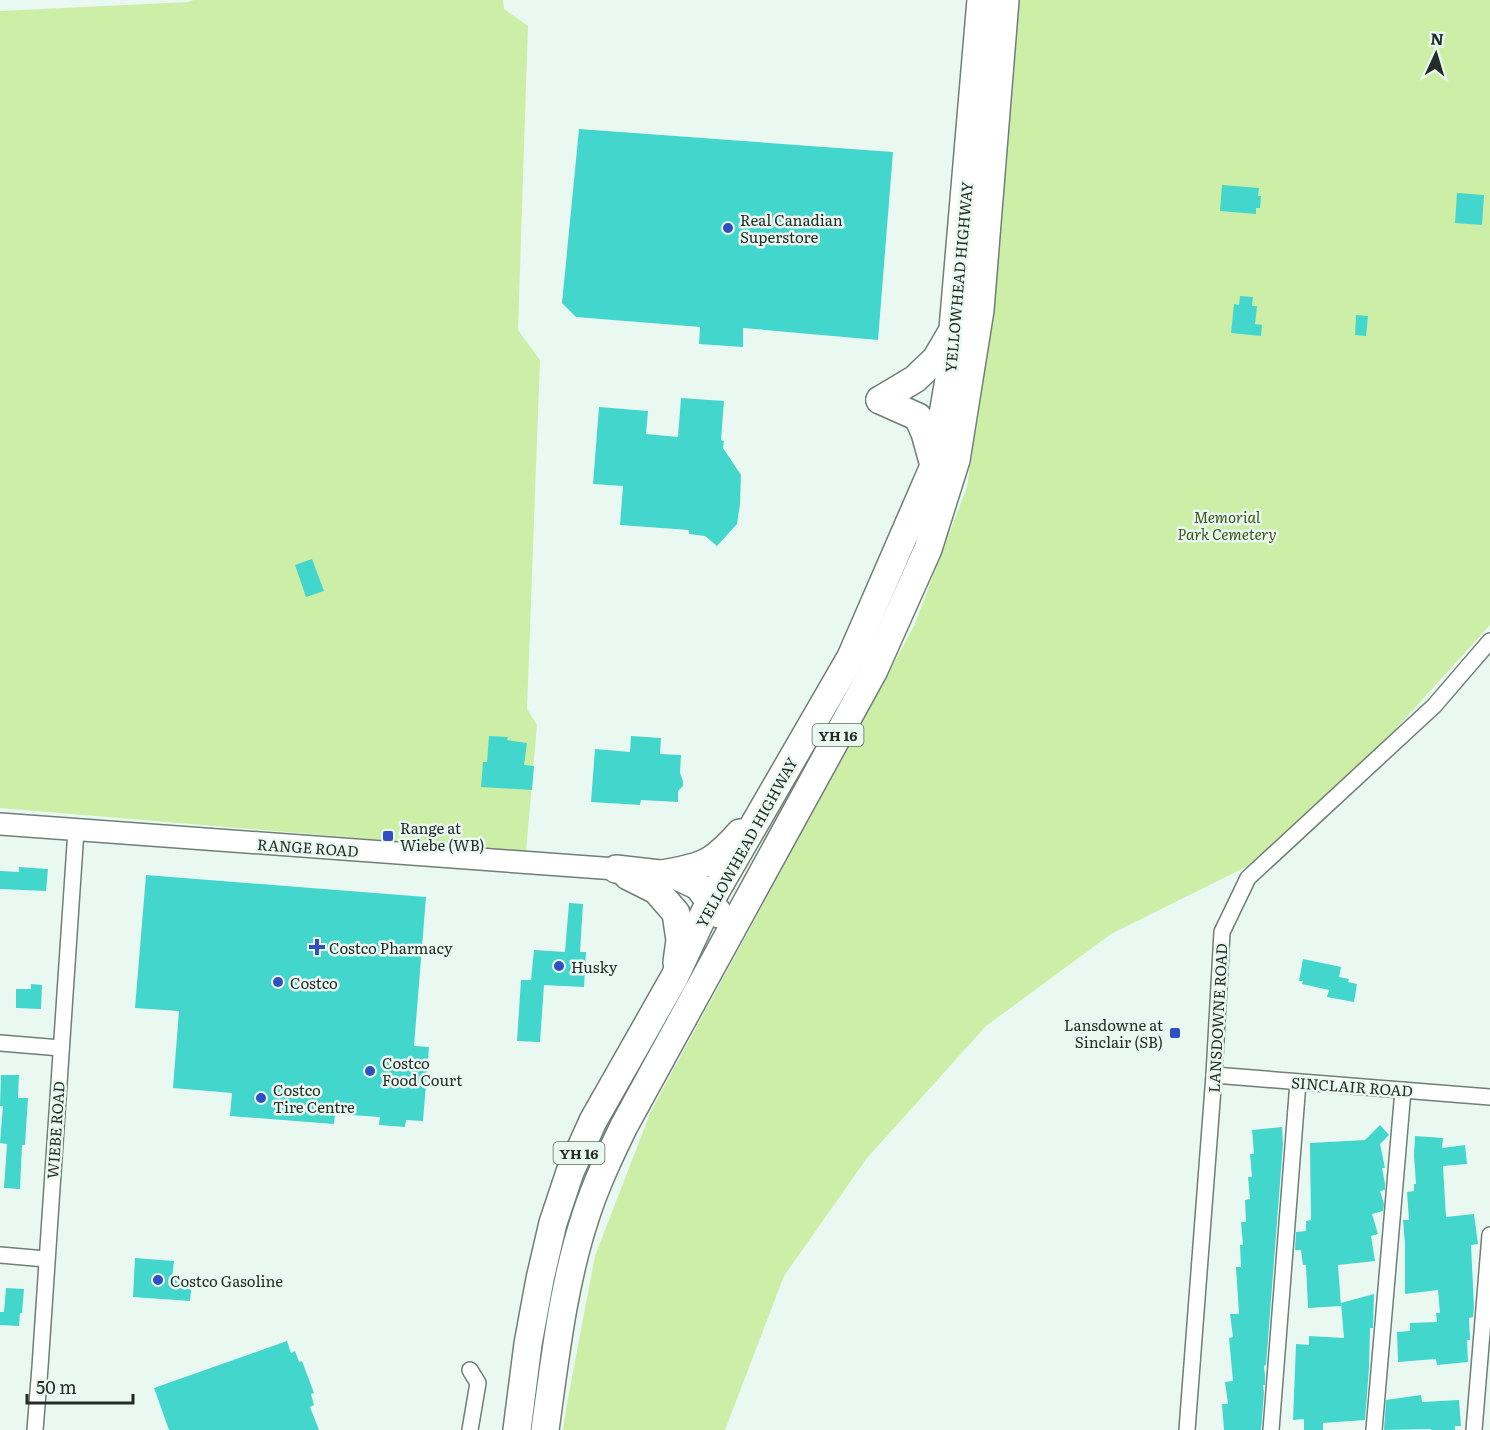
<svg xmlns="http://www.w3.org/2000/svg" width="1490" height="1430" font-family="Literata,serif">
  <style>
    .green { fill: #cdeea7 }
    .building { fill: #43d6cc }
    .lines { fill: none; stroke-linecap: round; stroke-linejoin: round }
    .street-casing { stroke: #6f7e77; stroke-width: 18 }
    .secondary-casing { stroke: #6f7e77; stroke-width: 24 }
    .highway-casing { stroke: #6f7e77; stroke-width: 30 }
    .street { stroke: #fff; stroke-width: 15 }
    .secondary { stroke: #fff; stroke-width: 21 }
    .highway { stroke: #fff; stroke-width: 27 }
    .poi-dot { fill: #324fc0; stroke: #e9f9f2; stroke-width: 2 }
    .labels { text-anchor: middle; dominant-baseline: central; stroke-width: 5; stroke-linejoin: round; paint-order: stroke }
    .shield { fill: #e9f9f2; stroke: #606965; stroke-width: 1.5 }
    .shield-label { font-size: 14px; font-weight: bold; fill: #252b29 }
    .poi-label { font-size: 15px; fill: #252b29; stroke: #e9f9f2; text-anchor: start }
    .street-label { font-size: 15px; fill: #252b29; stroke: #e9f9f2 }
    .park-label { font-size: 15px; font-style: italic; fill: #3b5417; stroke: #e9f9f2 }
  </style>
  <rect width="100%" height="100%" fill="#e9f9f2"/>
  <g class="green">
    <polygon points="194,0 503,0 504,9 528,26 518,330 540,360 527,709 537,725 526,852 0,808 0,11 188,2"/>
    <polygon points="1016,0 1490,0 1490,625 1353,776 1258,861 1111,934 986,1026 867,1158 784,1276 725,1430 563,1430 566,1409 595,1256 651,1111 914,626 967,487 995,292"/>
  </g>
  <g class="building">
    <polygon points="579,129 893,152 878,340 743,328 743,347 699,344 700,327 576,317 562,303"/>
    <polygon points="1222,185 1259,188 1258,196 1261,196 1260,208 1256,208 1256,214 1220,211"/>
    <polygon points="1457,193 1484,195 1482,225 1455,223"/>
    <polygon points="1240,296 1253,297 1252,306 1257,306 1255,324 1262,325 1261,336 1231,333 1234,304 1239,305"/>
    <polygon points="1356,315 1368,316 1366,336 1355,335"/>
    <polygon points="681,398 724,401 721,440 724,441 723,448 741,475 740,504 737,524 717,546 705,536 689,534 689,530 620,525 623,486 593,484 599,407 648,411 646,434 678,437"/>
    <polygon points="312,559 324,591 306,597 295,565"/>
    <polygon points="489,736 508,737 507,740 527,743 524,765 534,766 532,790 481,787 483,762 487,762"/>
    <polygon points="631,736 661,738 660,754 681,755 680,773 683,781 683,786 678,791 678,802 641,800 640,805 591,802 595,749 630,752"/>
    <polygon points="19,867 48,869 46,891 0,889 0,871 19,872"/>
    <polygon points="146,875 426,897 414,1046 429,1047 423,1121 406,1120 405,1127 379,1125 380,1117 335,1114 334,1124 230,1116 232,1093 173,1088 179,1011 135,1008"/>
    <polygon points="569,903 583,904 580,952 586,952 584,987 544,985 540,1042 517,1041 521,980 531,980 534,950 565,952"/>
    <polygon points="1303,959 1341,967 1339,977 1349,979 1348,982 1357,984 1354,1002 1327,997 1329,990 1302,984 1303,981 1299,981"/>
    <polygon points="31,984 42,985 41,1009 16,1008 16,989 31,989"/>
    <polygon points="1,1075 19,1075 18,1098 28,1098 25,1145 22,1145 20,1189 4,1188 7,1144 0,1143 3,1106 0,1106"/>
    <polygon points="1380,1125 1389,1135 1380,1144 1385,1168 1382,1168 1385,1183 1385,1190 1380,1191 1384,1204 1383,1211 1372,1214 1378,1234 1371,1236 1375,1261 1338,1265 1341,1306 1308,1308 1306,1265 1303,1265 1301,1250 1295,1250 1296,1232 1306,1231 1306,1221 1311,1220 1310,1143 1365,1140"/>
    <polygon points="1282,1127 1283,1144 1266,1365 1264,1366 1265,1375 1265,1385 1263,1385 1264,1393 1261,1430 1224,1430 1222,1404 1228,1404 1225,1382 1233,1381 1229,1338 1233,1337 1230,1314 1239,1314 1236,1267 1241,1267 1240,1245 1243,1245 1241,1222 1246,1222 1245,1200 1250,1199 1248,1177 1252,1177 1250,1154 1254,1154 1252,1130"/>
    <polygon points="1415,1136 1443,1138 1442,1148 1465,1145 1467,1164 1443,1166 1446,1217 1474,1214 1478,1244 1471,1245 1474,1307 1473,1317 1469,1318 1470,1340 1467,1340 1468,1362 1437,1365 1436,1359 1398,1362 1397,1332 1410,1331 1410,1323 1437,1322 1436,1313 1440,1313 1438,1290 1405,1294 1405,1244 1403,1220 1409,1220 1407,1192 1414,1191 1414,1184 1416,1184 1414,1156"/>
    <polygon points="135,1258 174,1261 172,1280 192,1281 190,1301 133,1297"/>
    <polygon points="6,1288 24,1289 22,1313 20,1313 19,1326 0,1325 0,1312 4,1312"/>
    <polygon points="1374,1294 1373,1328 1370,1328 1369,1368 1365,1420 1323,1423 1323,1430 1304,1430 1304,1419 1293,1420 1296,1344 1309,1345 1309,1336 1344,1338 1341,1303"/>
    <polygon points="287,1341 291,1353 295,1351 299,1362 302,1361 314,1393 311,1394 314,1405 310,1407 319,1430 169,1430 154,1388"/>
    <polygon points="1421,1395 1422,1402 1459,1400 1461,1426 1455,1426 1455,1430 1431,1430 1431,1429 1384,1430 1386,1400"/>
  </g>
  <g class="lines">
    <defs>
      <g id="street">
        <polyline points="0,1043 61,1048"/>
        <polyline points="1214,1075 1490,1097"/>
        <polyline points="0,1255 46,1259"/>
        <polyline points="35,1430 40,1367 76,830"/>
        <polyline points="470,1430 478,1383 470,1370"/>
        <polyline points="1187,1430 1214,1075 1222,932 1248,878 1434,706 1490,641"/>
        <polyline points="1271,1430 1298,1082"/>
        <polyline points="1374,1430 1403,1090"/>
        <polyline points="1474,1430 1490,1235"/>
      </g>
      <polyline id="secondary" points="0,824 616,869"/>
      <g id="highway">
        <polyline points="880,400 915,379 936,359 953,330"/>
        <polyline points="880,400 918,417 925,433 933,462"/>
        <polyline points="616,869 677,876 698,886 719,914"/>
        <path d="M662,874c16,-3 36,-6 50,-15 11,-7 20,-17 28,-26"/>
        <polyline points="628,876 656,890 676,913 680,940 677,962"/>
        <polyline points="517,1430 528,1344 540,1279 553,1223 570,1172 593,1121 674,978 710,901 851,657 934,466 955,345 953,329 981,0"/>
        <path d="M545,1430c10,-72 18,-146 41,-215 10,-31 24,-60 38,-89l250,-456 54,-121 28,-89 24,-150 25,-310"/>
      </g>
    </defs>
    <use href="#street" class="street-casing"/>
    <use href="#secondary" class="secondary-casing"/>
    <use href="#highway" class="highway-casing"/>
    <use href="#street" class="street"/>
    <use href="#secondary" class="secondary"/>
    <use href="#highway" class="highway"/>
  </g>
  <g class="poi-dot">
    <circle cx="728" cy="228" r="6"/>
    <rect x="382" y="830" width="12" height="12" rx="3"/>
    <path d="M314 938h6v6h6v6h-6v6h-6v-6h-6v-6h6z"/>
    <circle cx="559" cy="966" r="6"/>
    <circle cx="278" cy="982" r="6"/>
    <rect x="1169" y="1027" width="12" height="12" rx="3"/>
    <circle cx="370" cy="1071" r="6"/>
    <circle cx="261" cy="1098" r="6"/>
    <circle cx="158" cy="1280" r="6"/>
  </g>
  <g class="labels">
    <g class="shield">
      <rect x="812.5" y="724" width="51" height="22" rx="4.5"/>
      <rect x="553.5" y="1142" width="51" height="22" rx="4.5"/>
    </g>
    <g class="shield-label">
      <text x="838" y="735">YH 16</text>
      <text x="579" y="1153">YH 16</text>
    </g>
    <g class="poi-label">
      <text x="740" y="219">Real Canadian<tspan x="740" dy="17">Superstore</tspan></text>
      <text x="400" y="827">Range at<tspan x="400" dy="17">Wiebe (WB)</tspan></text>
      <text x="329" y="947">Costco Pharmacy</text>
      <text x="571" y="966">Husky</text>
      <text x="290" y="982">Costco</text>
      <text x="1163" y="1024" text-anchor="end">Lansdowne at<tspan x="1163" dy="17">Sinclair (SB)</tspan></text>
      <text x="382" y="1062">Costco<tspan x="382" dy="17">Food Court</tspan></text>
      <text x="273" y="1089">Costco<tspan x="273" dy="17">Tire Centre</tspan></text>
      <text x="170" y="1280">Costco Gasoline</text>
    </g>
    <g class="street-label">
      <text transform="translate(958 277) rotate(-85)">YELLOWHEAD HIGHWAY</text>
      <text transform="translate(746 842) rotate(-61)">YELLOWHEAD HIGHWAY</text>
      <text transform="translate(308 847) rotate(4)">RANGE ROAD</text>
      <text transform="translate(1217 1018) rotate(-87)">LANSDOWNE ROAD</text>
      <text transform="translate(1352 1086) rotate(4)">SINCLAIR ROAD</text>
      <text transform="translate(55 1130) rotate(-86)">WIEBE ROAD</text>
    </g>
    <g class="park-label">
      <text x="1227" y="516">Memorial<tspan x="1227" dy="17">Park Cemetery</tspan></text>
    </g>
  </g>
  <g transform="translate(1436 54) rotate(4)" stroke="#e9f9f2" stroke-width="4.5" paint-order="stroke">
  <path d="M0-4.5L10 22L0 15L-10 22Z" fill="#252b29"/>
  <text y="-9" font-size="16" font-weight="bold" text-anchor="middle" fill="#252b29">N</text>
  </g>
  <path d="M27 1394v9h106v-9" fill="none" stroke="#252b29" stroke-width="3"/>
  <text x="36" y="1394" font-size="18" fill="#252b29" stroke="#e9f9f2" stroke-width="4.5" paint-order="stroke">50 m</text>
</svg>
